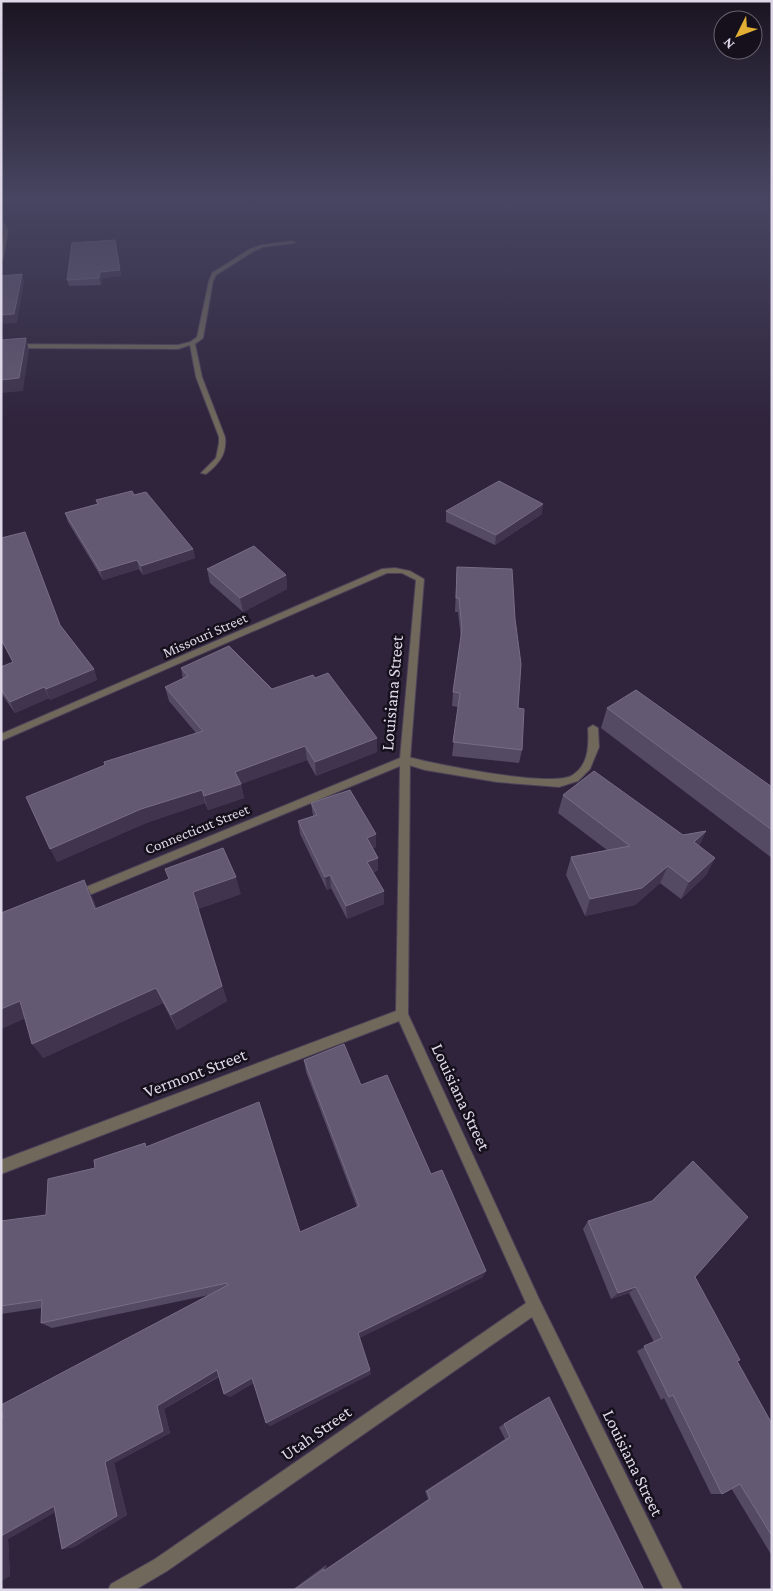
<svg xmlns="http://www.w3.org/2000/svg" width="773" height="1591" font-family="'Crimson Pro',serif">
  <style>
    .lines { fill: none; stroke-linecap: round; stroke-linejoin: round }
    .lane-casing { stroke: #4b4158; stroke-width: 2 }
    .street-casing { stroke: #4b4158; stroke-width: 2 }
    .lane { fill: #6f685b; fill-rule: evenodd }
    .street { fill: #6f685b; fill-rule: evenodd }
    .wall { fill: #554a64 }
    .shaded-wall { fill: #40344e }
    .building { fill: #645972; stroke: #776d85 }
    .labels { text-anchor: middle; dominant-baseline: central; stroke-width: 5; stroke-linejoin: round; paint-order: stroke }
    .street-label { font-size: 15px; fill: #ded7e8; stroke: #15101b }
    .near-street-label { font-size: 18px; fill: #ded7e8; stroke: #15101b }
  </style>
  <rect width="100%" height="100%" fill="#2f243c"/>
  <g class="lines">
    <defs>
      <g id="lane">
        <path d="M293,241l2,2 -32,4 -9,4 -38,24 -3,6 -10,57 -8,6 7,33 23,60c2,17 -6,27 -19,37l-5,-1 15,-15 3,-15v-6l-23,-60 -6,-32 -12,4 -177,-1v-4l177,1 12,-3 7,-5 12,-56 3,-8 38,-24 12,-4z"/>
        <path d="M593,725l5,3 1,19 -9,22 -12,12 -19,6 -62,-5 -72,-12 -23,-7 -2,-3 5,-4c26,8 145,31 166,20 18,-10 18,-31 17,-48z"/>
      </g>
      <g id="street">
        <path d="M1,218l7,13 -5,28 -2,1c0,-7 3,-25 3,-30 -1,-4 -3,-7 -3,-12z"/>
        <polygon points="395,568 410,571 424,579 410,760 408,1014 540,1301 683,1590 664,1590 532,1317 167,1571 135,1590 108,1590 111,1584 155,1559 526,1303 399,1021 1,1174 1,1160 396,1011 400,766 82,898 78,900 74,898 72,895 74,892 400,758 416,580 402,573 387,573 1,741 1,734 382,569"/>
      </g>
    </defs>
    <use href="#lane" class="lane-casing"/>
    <use href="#street" class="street-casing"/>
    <use href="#lane" class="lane"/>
    <use href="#street" class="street"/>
  </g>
  <g class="wall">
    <polygon points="1,199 21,199 20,206 1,204"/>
    <polygon points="116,246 121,276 102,278 101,285 69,286 67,280"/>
    <polygon points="134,495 193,549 195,558 143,575 139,569 103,580 68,522 65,513"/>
    <polygon points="446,511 542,514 495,545 446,522"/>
    <polygon points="1,538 60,625 94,669 97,680 50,700 49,698 15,713 1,693 1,667 13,662 1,641"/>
    <polygon points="457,567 518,708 522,750 519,763 452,756 458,707 452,706 453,692 461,640 458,612 455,612"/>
    <polygon points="207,569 286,575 287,589 243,612 210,583"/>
    <polygon points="181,668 272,689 377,752 316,776 307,760 241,784 244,798 208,810 205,803 146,823 57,862 196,733 169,701 165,687 183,679"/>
    <polygon points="607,708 772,787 772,858 601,728"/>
    <polygon points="563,795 683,835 706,831 699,846 715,858 706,875 681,899 660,883 635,905 585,916 566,875 571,857 607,850 558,813"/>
    <polygon points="311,803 376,847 373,848 378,858 378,870 373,873 384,904 347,919 331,888 327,890 300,834 298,821 313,816"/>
    <polygon points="241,894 198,909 227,1001 177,1030 163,1003 43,1058 25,1018 1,1029 92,897 97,909"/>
    <polygon points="304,1060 361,1085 431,1174 483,1277 359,1338 371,1374 270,1426 253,1383 230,1397 224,1394 219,1377 164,1409 170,1433 114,1463 127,1515 74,1547 62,1549 55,1512 8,1539 10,1576 1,1581 1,1417 209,1295 52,1328 41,1323 42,1308 1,1314 1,1221 46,1215 95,1168 147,1147 300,1232 357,1207 306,1072"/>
    <polygon points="588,1221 695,1277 737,1361 772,1424 772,1556 731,1488 722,1494 711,1494 664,1398 661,1400 637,1351 654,1342 629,1293 611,1299 583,1229"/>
    <polygon points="549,1397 644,1590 292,1590 326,1565 327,1568 428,1499 425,1491 505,1439 499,1427"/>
  </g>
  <g class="shaded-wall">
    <polygon points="19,199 21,199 20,206 19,200"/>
    <polygon points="116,246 121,276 102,278 101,285 99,278 100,272"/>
    <polygon points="22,274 24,282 17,323 1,324 1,315"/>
    <polygon points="26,338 29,350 23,391 1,393 1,380"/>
    <polygon points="543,504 542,514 495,545 496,535"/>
    <polygon points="193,549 195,558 143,575 141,566"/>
    <polygon points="137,560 139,569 103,580 100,571"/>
    <polygon points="286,575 287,589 243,612 240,598"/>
    <polygon points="94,669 97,680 50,700 46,689"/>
    <polygon points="44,687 49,698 15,713 10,702"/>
    <polygon points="377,738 377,752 316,776 315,762"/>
    <polygon points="305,746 307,760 241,784 244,798 208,810 204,796 235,772"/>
    <polygon points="202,790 205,803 146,823 57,862 50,849 141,809"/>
    <polygon points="706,831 698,848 694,842"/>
    <polygon points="376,834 376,847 368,851 367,838"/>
    <polygon points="378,858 378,870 367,875 367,862"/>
    <polygon points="715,858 706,875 681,899 689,882"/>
    <polygon points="668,866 660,883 635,905 585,916 590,899"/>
    <polygon points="330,875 331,888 327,890 325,877"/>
    <polygon points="236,877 241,894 198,909 227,1001 177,1030 171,1015 193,892"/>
    <polygon points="84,880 92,897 103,926 95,909"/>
    <polygon points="384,891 384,904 347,919 346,906"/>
    <polygon points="156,988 163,1003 43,1058 32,1044"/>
    <polygon points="20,1001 31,1016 1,1029 1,1009"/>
    <polygon points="486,1271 483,1277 358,1339 358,1333"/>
    <polygon points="636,1287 629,1293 611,1299 618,1293"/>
    <polygon points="217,1370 222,1374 164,1409 170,1433 114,1463 127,1515 74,1547 62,1549 105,1462 157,1406"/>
    <polygon points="370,1370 371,1374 270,1426 266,1423"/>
    <polygon points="252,1378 256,1382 230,1397 224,1394"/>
    <polygon points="54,1506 66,1506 8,1539 10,1576 1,1581 1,1536"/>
    <polygon points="326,1565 327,1568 324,1571 324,1569"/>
  </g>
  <g class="building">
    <polygon points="1,199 19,199 19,200"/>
    <polygon points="115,240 120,270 100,272 99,278 67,280 72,243"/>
    <polygon points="22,274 14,314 1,315 1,276"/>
    <polygon points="26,338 19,378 1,380 1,340"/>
    <polygon points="499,481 543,504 496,535 446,511"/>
    <polygon points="132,491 134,495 146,492 193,549 141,566 137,560 100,571 65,513 98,504 96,500"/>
    <polygon points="25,532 60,625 94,669 46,689 44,687 10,702 1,689 1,667 13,662 1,639 1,538"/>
    <polygon points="254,546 286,575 240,598 207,569"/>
    <polygon points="457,567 512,569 515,619 521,664 518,708 524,709 522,750 453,742 460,693 453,692 462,629 459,598 456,598"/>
    <polygon points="229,646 272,689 313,675 315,678 328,673 377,738 315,762 305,746 235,772 241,784 204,796 202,790 141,809 50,849 26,797 105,765 104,762 203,731 165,687 188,676 181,668"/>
    <polygon points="636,690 772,787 772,830 607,708"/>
    <polygon points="594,771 683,835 706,831 694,842 715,858 689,882 668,866 642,888 590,899 571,857 630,846 563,795"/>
    <polygon points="350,790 376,834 367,838 378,858 367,862 384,891 346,906 330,875 325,877 298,821 317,815 311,803"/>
    <polygon points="223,848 236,877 193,892 222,986 171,1015 156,988 32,1044 20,1001 1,1009 1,913 84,880 95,909 169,879 165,869"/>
    <polygon points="344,1044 361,1085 387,1075 431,1174 442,1170 486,1271 358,1333 370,1370 266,1423 252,1378 224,1394 217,1370 157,1406 163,1431 105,1462 117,1516 62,1549 54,1506 1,1536 1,1417 3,1417 1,1409 1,1405 228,1285 227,1283 41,1323 42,1300 1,1306 1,1221 46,1215 48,1179 95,1168 94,1160 145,1143 146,1147 259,1102 300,1232 359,1206 304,1060"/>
    <polygon points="693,1161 748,1217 695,1277 740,1360 737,1361 772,1424 772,1536 740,1484 722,1494 673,1395 669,1397 644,1346 662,1338 636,1287 618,1293 588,1221 652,1201"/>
    <polygon points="549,1397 644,1590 294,1590 324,1569 324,1571 430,1499 427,1491 510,1437 504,1424"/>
  </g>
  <linearGradient id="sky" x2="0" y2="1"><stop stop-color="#1a1421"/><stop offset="0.47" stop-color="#474561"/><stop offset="1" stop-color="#474561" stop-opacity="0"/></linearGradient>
  <rect width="773" height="422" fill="url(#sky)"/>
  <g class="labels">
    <g class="street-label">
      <text transform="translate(205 635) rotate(-24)">Missouri Street</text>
      <text transform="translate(197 829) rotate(-22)">Connecticut Street</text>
    </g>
    <g class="near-street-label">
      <text transform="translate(392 693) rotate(-85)">Louisiana Street</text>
      <text transform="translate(195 1073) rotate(-21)">Vermont Street</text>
      <text transform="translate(461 1097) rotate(65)">Louisiana Street</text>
      <text transform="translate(316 1433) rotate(-35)">Utah Street</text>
      <text transform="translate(633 1463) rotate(64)">Louisiana Street</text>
    </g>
  </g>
  <rect width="773" height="1591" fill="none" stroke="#ded7e8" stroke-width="5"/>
  <g transform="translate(738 35) rotate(228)"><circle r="24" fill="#15101b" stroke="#65606d"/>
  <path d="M0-4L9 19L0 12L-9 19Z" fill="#e2af34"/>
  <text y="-8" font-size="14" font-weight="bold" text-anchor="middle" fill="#ded7e8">N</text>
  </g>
</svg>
